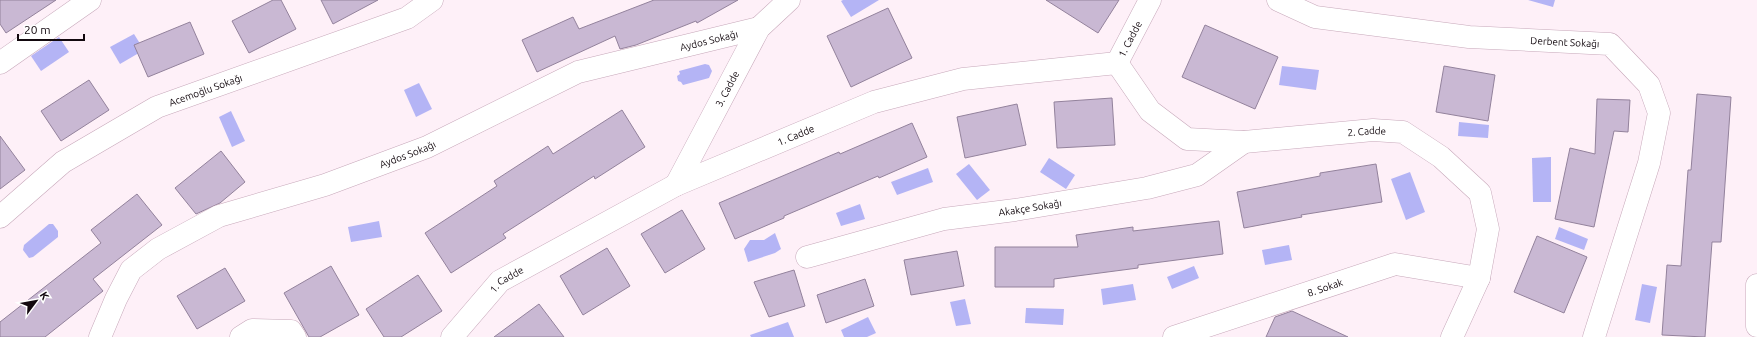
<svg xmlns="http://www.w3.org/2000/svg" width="1757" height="337" font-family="Ubuntu,sans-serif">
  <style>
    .water { fill: #b4b4f5 }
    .building { fill: #c9b8d3; stroke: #93829c }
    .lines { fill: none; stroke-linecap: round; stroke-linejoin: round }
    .minor-casing { stroke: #c7a8ba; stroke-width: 23 }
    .minor { stroke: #fff; stroke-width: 22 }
    .labels { text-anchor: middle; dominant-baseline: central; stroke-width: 3; stroke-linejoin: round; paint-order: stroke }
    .street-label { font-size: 10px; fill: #12080e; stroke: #fff }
  </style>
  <rect width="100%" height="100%" fill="#fef0f8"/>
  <g class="water">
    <polygon points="843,0 879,0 851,17 841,1"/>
    <polygon points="1528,0 1555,0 1553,7"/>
    <polygon points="134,34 144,50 120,64 110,47"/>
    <polygon points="59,37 69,52 41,71 31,56"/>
    <polygon points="705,64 709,65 712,71 709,78 683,85 681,82 678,81 677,76 680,74 679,71"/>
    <polygon points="1282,66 1319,70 1316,90 1279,85"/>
    <polygon points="419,83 432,109 416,117 404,90"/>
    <polygon points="231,111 245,141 232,147 219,117"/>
    <polygon points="1459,122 1489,125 1488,138 1458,136"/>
    <polygon points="1551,157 1551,202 1533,202 1532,158"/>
    <polygon points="1049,158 1075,175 1066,189 1040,172"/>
    <polygon points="969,164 990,190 977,200 956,174"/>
    <polygon points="928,168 933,182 897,195 891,182"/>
    <polygon points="1410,172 1425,212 1406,220 1391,179"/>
    <polygon points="860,204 865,219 841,226 836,213"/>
    <polygon points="379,221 382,237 351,242 348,227"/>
    <polygon points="49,224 53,224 58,231 58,237 33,257 29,258 23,250 24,245"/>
    <polygon points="1559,227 1588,239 1584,250 1555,239"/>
    <polygon points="775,233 781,249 775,253 748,262 744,249 750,240 764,240"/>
    <polygon points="1289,245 1292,260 1265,265 1262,250"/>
    <polygon points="1194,266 1199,278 1172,289 1167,277"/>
    <polygon points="1133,284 1136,300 1103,305 1101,289"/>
    <polygon points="1642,284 1657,287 1650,323 1635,320"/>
    <polygon points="965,299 971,324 956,326 950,302"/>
    <polygon points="1026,308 1064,309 1063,325 1025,323"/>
    <polygon points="868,317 876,333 867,337 844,337 841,330"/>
    <polygon points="788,322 794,337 751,337 750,335"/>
  </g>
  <g class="building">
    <polygon points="0,0 56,0 6,33 0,24"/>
    <polygon points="273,0 281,0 296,29 249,53 232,21"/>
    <polygon points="321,0 378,0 333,24"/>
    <polygon points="654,0 738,0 697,23 696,21 636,45 620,49 615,36 537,72 522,40 573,17 579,29"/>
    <polygon points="1046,0 1119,0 1098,33"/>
    <polygon points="888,8 912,58 851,87 827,36"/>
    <polygon points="190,22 204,54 148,77 134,45"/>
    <polygon points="1205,25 1278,57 1255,109 1182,77"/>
    <polygon points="1444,66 1495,75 1488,121 1436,112"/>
    <polygon points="89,80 109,110 61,141 41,111"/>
    <polygon points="1697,94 1731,97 1721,242 1712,242 1705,337 1662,335 1667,265 1681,266 1688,170 1691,170"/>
    <polygon points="1112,98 1115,145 1057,148 1054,102"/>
    <polygon points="1597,99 1630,100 1628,132 1614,131 1594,227 1555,219 1570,148 1595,154"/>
    <polygon points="1017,104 1026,145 965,158 957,117"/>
    <polygon points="622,110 645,147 595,179 594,176 503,234 506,238 451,273 425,233 497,186 494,181 548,146 553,154"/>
    <polygon points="912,123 927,157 879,178 878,176 784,216 784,218 735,239 719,203 839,152 840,154"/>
    <polygon points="0,136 25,170 0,189"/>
    <polygon points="221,151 245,182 220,203 196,214 175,188"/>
    <polygon points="1376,164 1382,202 1301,215 1302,217 1244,228 1237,192 1320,176 1320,173"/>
    <polygon points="137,194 162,225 93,279 103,291 45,337 0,337 0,322 101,243 91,230"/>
    <polygon points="682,210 705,249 665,273 641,234"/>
    <polygon points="1219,221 1223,254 1138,265 1138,268 1054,279 1054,287 995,287 995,247 1078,247 1076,235 1133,227 1133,231"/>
    <polygon points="1537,236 1587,257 1564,313 1514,292"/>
    <polygon points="607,248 630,286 583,315 560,276"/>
    <polygon points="957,251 964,286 911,295 904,260"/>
    <polygon points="331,266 359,315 320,337 309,337 284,293"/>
    <polygon points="225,268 245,301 197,329 177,296"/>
    <polygon points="794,270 805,306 769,317 754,282"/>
    <polygon points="418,275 442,311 401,337 384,337 366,309"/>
    <polygon points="865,279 874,306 826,323 817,295"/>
    <polygon points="539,304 564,337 494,337"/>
    <polygon points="1292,311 1348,337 1266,337 1275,317"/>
  </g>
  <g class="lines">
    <defs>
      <g id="minor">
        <path id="s1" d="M1278,0l37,17 154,20 141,7 39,41 10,28 -10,50 -55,174"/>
        <polyline points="0,63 90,0"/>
        <path id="s2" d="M1117,63l33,48 37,28 57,3 129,-12 30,2 38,25 39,36 8,36 -9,49 -27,59"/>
        <path id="s3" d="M676,185l83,-157 30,-28"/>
        <path id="s4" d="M0,217l63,-55 94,-55 250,-89 25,-18"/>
        <path id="s5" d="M807,257l137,-38 71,-9 132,-22 50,-13 47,-33"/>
        <polyline points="1757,285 1757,326"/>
        <path id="s6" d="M100,337l16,-38 15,-29 27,-21 61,-33 106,-31 102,-38 151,-75 181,-44"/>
        <polyline points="241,337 252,330 291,331 295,337"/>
        <path id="s7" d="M452,337l48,-56 176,-96 198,-83 89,-23 154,-16 33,-63"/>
        <path id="s8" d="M1174,337l221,-73 84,14"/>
      </g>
    </defs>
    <use href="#minor" class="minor-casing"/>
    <use href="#minor" class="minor"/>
  </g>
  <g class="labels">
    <g class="street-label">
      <text stroke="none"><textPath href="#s7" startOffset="763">1. Cadde</textPath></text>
      <text stroke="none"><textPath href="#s6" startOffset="700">Aydos Sokağı</textPath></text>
      <text stroke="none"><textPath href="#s1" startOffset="292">Derbent Sokağı</textPath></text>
      <text stroke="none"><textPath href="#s3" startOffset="109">3. Cadde</textPath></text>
      <text stroke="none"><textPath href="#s4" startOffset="244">Acemoğlu Sokağı</textPath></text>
      <text stroke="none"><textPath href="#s2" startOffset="285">2. Cadde</textPath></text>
      <text stroke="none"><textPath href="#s7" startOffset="404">1. Cadde</textPath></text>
      <text stroke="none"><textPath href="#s6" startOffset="376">Aydos Sokağı</textPath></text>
      <text stroke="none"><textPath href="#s5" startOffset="229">Akakçe Sokağı</textPath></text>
      <text stroke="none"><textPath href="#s7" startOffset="80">1. Cadde</textPath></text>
      <text stroke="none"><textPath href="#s8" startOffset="159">8. Sokak</textPath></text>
    </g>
  </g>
  <g transform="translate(36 301) rotate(58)" stroke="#ffffff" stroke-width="3" paint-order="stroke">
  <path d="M0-3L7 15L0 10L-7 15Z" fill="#12080e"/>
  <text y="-6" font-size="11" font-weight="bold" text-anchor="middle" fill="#12080e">K</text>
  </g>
  <path d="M18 34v6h66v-6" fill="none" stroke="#12080e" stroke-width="2"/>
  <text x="24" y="34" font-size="12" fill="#12080e" stroke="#ffffff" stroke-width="3" paint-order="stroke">20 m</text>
</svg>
